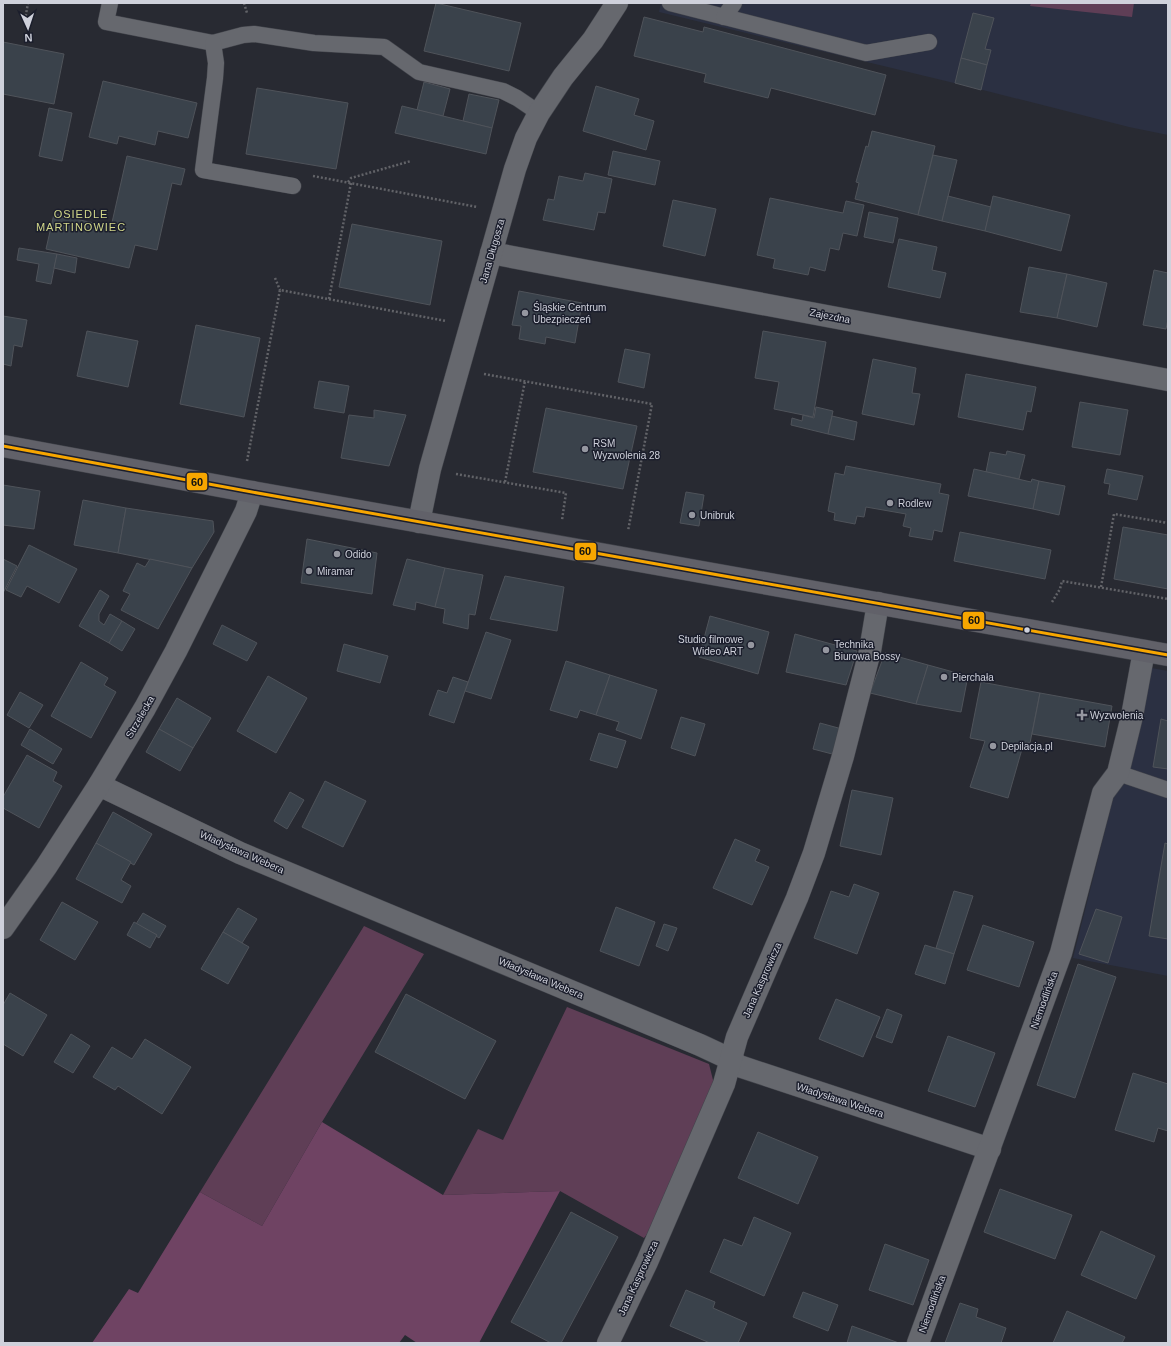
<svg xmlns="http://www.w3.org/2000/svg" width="1171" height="1346" font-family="Arial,sans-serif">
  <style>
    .built { fill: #2b3042 }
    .green { fill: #5f3e56 }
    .forest { fill: #6f4363 }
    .building { fill: #3a424b; stroke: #4f535a }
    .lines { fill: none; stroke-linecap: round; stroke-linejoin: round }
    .service-casing { stroke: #43454c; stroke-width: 17 }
    .minor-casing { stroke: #43454c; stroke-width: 23 }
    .secondary-casing { stroke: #43454c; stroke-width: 23 }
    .path { stroke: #626368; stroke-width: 2.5; stroke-dasharray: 2 2; stroke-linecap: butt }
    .service { stroke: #66686e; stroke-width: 16 }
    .minor { stroke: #66686e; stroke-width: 22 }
    .secondary { stroke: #616169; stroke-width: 22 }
    .bus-1-casing { stroke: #1b1e2c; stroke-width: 6 }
    .bus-1 { stroke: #f7a600; stroke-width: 3 }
    .poi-dot { fill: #9597a0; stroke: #1b1e2c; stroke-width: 1.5 }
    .bus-dot { fill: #cfd1db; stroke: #1b1e2c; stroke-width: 1.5 }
    .labels { text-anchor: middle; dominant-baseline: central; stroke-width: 3; stroke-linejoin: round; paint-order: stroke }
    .street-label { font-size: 10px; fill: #cfd1db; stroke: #1b1e2c }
    .poi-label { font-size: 10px; fill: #cfd1db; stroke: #1b1e2c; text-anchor: start }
    .neighbourhood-label { font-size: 11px; letter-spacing: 1px; fill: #d2d789; stroke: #1b1e2c }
    .line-badge { stroke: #1b1e2c; stroke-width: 1.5 }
    .pale-badge-label { font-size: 11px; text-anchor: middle; font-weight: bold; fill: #111 }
  </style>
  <rect width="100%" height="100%" fill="#282a32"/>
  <g class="built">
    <polygon points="661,3 1168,3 1168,135 1129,127 979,89 659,12"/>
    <polygon points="1146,667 1168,671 1168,976 1073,958"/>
  </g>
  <g class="green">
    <polygon points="1031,3 1134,3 1132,17 1030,6"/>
    <polygon points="364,926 424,954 322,1122 262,1226 200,1192"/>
    <polygon points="567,1007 709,1064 714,1084 658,1221 644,1238 560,1191 443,1195 478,1129 503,1140"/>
  </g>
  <polygon class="forest" points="322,1122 443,1195 560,1191 479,1343 417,1343 405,1335 399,1343 92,1343 129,1289 138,1293 200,1192 262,1226"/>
  <g class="building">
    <polygon points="436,3 521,23 509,71 424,51"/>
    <polygon points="973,13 994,18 985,49 991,50 987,65 961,58"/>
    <polygon points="644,17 703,32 704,27 886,75 875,115 771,88 768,98 704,82 706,74 634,56"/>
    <polygon points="3,42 64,54 54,104 3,94"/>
    <polygon points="961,58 987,65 981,90 955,83"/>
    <polygon points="103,81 197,103 188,138 158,131 155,145 119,136 117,144 89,137"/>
    <polygon points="424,82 450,89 443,116 417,110"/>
    <polygon points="596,86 639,99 634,115 654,121 646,150 583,131"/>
    <polygon points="257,88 348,103 336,169 246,154"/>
    <polygon points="469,94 499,100 492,128 463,121"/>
    <polygon points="402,106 492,128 486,154 395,133"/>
    <polygon points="49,108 72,113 62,161 39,156"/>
    <polygon points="872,131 935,146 918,215 855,199 859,183 856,182 866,146 868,147"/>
    <polygon points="613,151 660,161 655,185 608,175"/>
    <polygon points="933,155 957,160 942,221 918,215"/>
    <polygon points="127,156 185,169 181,185 172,183 157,250 135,245 129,268 46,249 54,214 111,227"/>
    <polygon points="585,173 612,179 605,213 598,212 594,230 543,220 548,199 554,200 559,176 583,181"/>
    <polygon points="948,196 991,207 985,231 942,221"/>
    <polygon points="993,196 1070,215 1061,251 985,231"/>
    <polygon points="770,198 843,213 846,201 864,205 857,236 843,233 839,250 830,248 825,271 810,267 808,275 773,268 775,259 757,255"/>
    <polygon points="673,200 716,209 705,256 663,246"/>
    <polygon points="869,212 898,218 893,243 864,237"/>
    <polygon points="352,224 442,241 430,305 339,287"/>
    <polygon points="899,239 937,247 932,270 946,273 940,298 888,287"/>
    <polygon points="19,248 57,254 51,284 36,281 39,264 17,260"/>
    <polygon points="57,254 77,258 75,273 54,268"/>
    <polygon points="1029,267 1067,274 1057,318 1020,312"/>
    <polygon points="1154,270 1168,273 1168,319 1166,329 1143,325"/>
    <polygon points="1067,274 1107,283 1097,327 1057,318"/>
    <polygon points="519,291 582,303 575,343 546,337 545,344 519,339 521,326 512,325"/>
    <polygon points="3,316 27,320 22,347 14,345 11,366 3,364"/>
    <polygon points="196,325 260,338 244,417 180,404"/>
    <polygon points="87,331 138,341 128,387 77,376"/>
    <polygon points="763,331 826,342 813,417 774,409 779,382 755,378"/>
    <polygon points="625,349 650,354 644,388 618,382"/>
    <polygon points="873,359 916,368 912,393 920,394 914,425 862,414"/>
    <polygon points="966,374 1036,387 1031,412 1027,411 1023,430 958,417"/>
    <polygon points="319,381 349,386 344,413 314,408"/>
    <polygon points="1080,402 1128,410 1120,455 1072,447"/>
    <polygon points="816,407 833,411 828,434 791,425 792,418 802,421 803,415 814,418"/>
    <polygon points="546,408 637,426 623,489 533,472"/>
    <polygon points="374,410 406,415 389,466 341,458 349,415 374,418"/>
    <polygon points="832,416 857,422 854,440 828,434"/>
    <polygon points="1007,451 1025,455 1019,479 986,472 990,452 1006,455"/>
    <polygon points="846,466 941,484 939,493 949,495 942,532 934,530 932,540 909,536 911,528 903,526 906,514 866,507 864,517 857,516 855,524 834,520 835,513 828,511 835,473 844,475"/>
    <polygon points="974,469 1031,482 1032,479 1039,481 1033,509 968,496"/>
    <polygon points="1107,469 1143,476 1137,500 1108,494 1110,484 1104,483"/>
    <polygon points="1039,481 1065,486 1059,515 1033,509"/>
    <polygon points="3,485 40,491 34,529 3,525"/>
    <polygon points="686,492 704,495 699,526 680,523"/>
    <polygon points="83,500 126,508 118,553 74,545"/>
    <polygon points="126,508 213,521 214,532 192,568 118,553"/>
    <polygon points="1123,527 1168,535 1168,589 1114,579"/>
    <polygon points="960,532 1051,550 1045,579 954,561"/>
    <polygon points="307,539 377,553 372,594 301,583"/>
    <polygon points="29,545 77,569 59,603 27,586 21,597 6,590"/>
    <polygon points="3,559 17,566 3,593"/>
    <polygon points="150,559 192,568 158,629 121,610 130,594 123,591 137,563 145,567"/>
    <polygon points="407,559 445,568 435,607 416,602 415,610 393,605"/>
    <polygon points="445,568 483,575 475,615 469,614 468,629 443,623 445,609 435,607"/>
    <polygon points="505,576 564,587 557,631 490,619"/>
    <polygon points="100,590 109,596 99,614 99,621 104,625 110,614 122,621 109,643 79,626"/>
    <polygon points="710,616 769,632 758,674 699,657"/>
    <polygon points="122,621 135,629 122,651 109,643"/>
    <polygon points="222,625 257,643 247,661 213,644"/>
    <polygon points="486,632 511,640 491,699 465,691"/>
    <polygon points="795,634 857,651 846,685 786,672"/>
    <polygon points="344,644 388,656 380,683 337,671"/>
    <polygon points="885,653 928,665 916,704 870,693"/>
    <polygon points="566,661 610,675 596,715 580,710 577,718 550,710"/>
    <polygon points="81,662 108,678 104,685 116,692 91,738 51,716"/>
    <polygon points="928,665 968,676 961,712 916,704"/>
    <polygon points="610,675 657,690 641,739 616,730 619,722 596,715"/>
    <polygon points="268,676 307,698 276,753 237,731"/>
    <polygon points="453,677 468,682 454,723 429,715 438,690 447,693"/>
    <polygon points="981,682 1040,693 1030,743 1024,742 1008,798 970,787 985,741 970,738"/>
    <polygon points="20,692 43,705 29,728 7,715"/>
    <polygon points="1040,693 1112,706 1105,747 1032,734"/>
    <polygon points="177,698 211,718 193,748 159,729"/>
    <polygon points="681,717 705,724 695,756 671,748"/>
    <polygon points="1161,719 1168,721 1168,769 1153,767"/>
    <polygon points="820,723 842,729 836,755 813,749"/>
    <polygon points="30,729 62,749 53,764 21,745"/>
    <polygon points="159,729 193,748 180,771 146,752"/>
    <polygon points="599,733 626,741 617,768 590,760"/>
    <polygon points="27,755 57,772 53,781 62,786 39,828 3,808 3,797"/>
    <polygon points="325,781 366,801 343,847 302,827"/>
    <polygon points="852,790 893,798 881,855 840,846"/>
    <polygon points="290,792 304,800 287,829 274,821"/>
    <polygon points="113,812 152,834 134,865 96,843"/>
    <polygon points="735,839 760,850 755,861 769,867 752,905 713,888"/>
    <polygon points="96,843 131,862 121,880 131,886 122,903 76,879"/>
    <polygon points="1165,843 1168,844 1168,939 1149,936"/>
    <polygon points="854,884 879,893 857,954 814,938 831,891 849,897"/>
    <polygon points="954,891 973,896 954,954 936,948"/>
    <polygon points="62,902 98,922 75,960 40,940"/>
    <polygon points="616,907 655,922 639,966 600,951"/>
    <polygon points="238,908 257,919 242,943 223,932"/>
    <polygon points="1096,909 1122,917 1108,963 1079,954"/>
    <polygon points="143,913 166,926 159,938 156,936 157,935 136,924"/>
    <polygon points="134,922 157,935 150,948 127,935"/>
    <polygon points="664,924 677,928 668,951 656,946"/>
    <polygon points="983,925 1034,942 1019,987 967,970"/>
    <polygon points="223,932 249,947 228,984 201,969"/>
    <polygon points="925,945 954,954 945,984 915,974"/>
    <polygon points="1078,964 1116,977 1075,1098 1037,1085"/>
    <polygon points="10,993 47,1015 23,1056 3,1044 3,1005"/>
    <polygon points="406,994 496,1041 465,1099 375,1052"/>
    <polygon points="836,999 880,1017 863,1057 819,1039"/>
    <polygon points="887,1009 902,1015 892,1043 876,1037"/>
    <polygon points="71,1034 90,1046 73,1073 54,1062"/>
    <polygon points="948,1036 995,1053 975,1107 928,1091"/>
    <polygon points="145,1039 191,1067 162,1114 118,1086 115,1090 93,1077 112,1047 132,1059"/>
    <polygon points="1133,1073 1168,1084 1168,1131 1158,1128 1154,1142 1115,1130"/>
    <polygon points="758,1132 818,1157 798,1204 738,1178"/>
    <polygon points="1000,1189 1072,1215 1055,1259 984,1232"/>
    <polygon points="571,1212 618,1237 561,1343 551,1343 511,1322"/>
    <polygon points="754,1217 791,1233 764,1296 710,1272 724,1239 742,1246"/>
    <polygon points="1101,1231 1155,1256 1136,1299 1081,1275"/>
    <polygon points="885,1244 929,1260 913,1305 869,1290"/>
    <polygon points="686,1290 715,1302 713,1308 747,1323 738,1343 710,1343 670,1326"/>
    <polygon points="803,1292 838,1305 828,1331 793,1317"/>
    <polygon points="960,1303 978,1309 976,1317 1006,1328 1001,1343 945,1343"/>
    <polygon points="1067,1311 1125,1337 1122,1343 1053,1343"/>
    <polygon points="852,1326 899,1343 847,1343"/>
  </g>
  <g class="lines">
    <defs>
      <g id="service">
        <polyline points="110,3 106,22 213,43 243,35 254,34 314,43 384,47 419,72 503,91 517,98 539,113"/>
        <polyline points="670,3 866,53 929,42"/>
        <polyline points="724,17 734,3"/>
        <polyline points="213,43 216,63 215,78 203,170 293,186"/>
        <polyline points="1118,773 1168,790"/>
      </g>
      <g id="minor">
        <polyline points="491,253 1168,380"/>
        <polyline points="419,522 430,469 515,169 526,138 539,113 563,77 593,40 617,3"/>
        <polyline points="99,785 240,853 700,1045 730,1059 739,1066 990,1149"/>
        <polyline points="3,928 46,867 99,785 145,708 176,651 246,511 252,492"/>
        <polyline points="608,1343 647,1262 724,1084 737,1037 797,898 814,853 843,756 870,651 878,603"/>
        <polyline points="918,1343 1061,953 1103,793 1118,773 1132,716 1144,651"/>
      </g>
      <polyline id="secondary" points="3,446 252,492 1168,655"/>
    </defs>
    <use href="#service" class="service-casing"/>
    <use href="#minor" class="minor-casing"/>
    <use href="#secondary" class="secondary-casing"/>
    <g class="path">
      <polyline points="244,3 247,13"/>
      <polyline points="25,20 28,3"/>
      <polyline points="313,176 477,207"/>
      <polyline points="348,182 351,178 411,161"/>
      <polyline points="275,278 280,290"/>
      <polyline points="329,299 351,183"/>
      <polyline points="484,374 652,404 628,531"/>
      <polyline points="247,461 280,290 446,321"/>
      <polyline points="456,474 566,493 562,520"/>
      <polyline points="505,482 525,381"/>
      <polyline points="1101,587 1114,514 1168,523"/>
      <polyline points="1052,602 1060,589 1062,581 1168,599"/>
    </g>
    <use href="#service" class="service"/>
    <use href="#minor" class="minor"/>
    <use href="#secondary" class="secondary"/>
    <defs>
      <polyline id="bus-1" points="3,446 252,492 1168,655"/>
    </defs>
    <use href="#bus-1" class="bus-1-casing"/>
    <use href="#bus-1" class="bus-1"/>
  </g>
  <g class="poi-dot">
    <circle cx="525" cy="313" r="4"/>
    <circle cx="585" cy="449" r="4"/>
    <circle cx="890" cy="503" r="4"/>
    <circle cx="692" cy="515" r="4"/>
    <circle cx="337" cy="554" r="4"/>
    <circle cx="309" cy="571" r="4"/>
    <circle cx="751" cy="645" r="4"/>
    <circle cx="826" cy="650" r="4"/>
    <circle cx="944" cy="677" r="4"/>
    <path d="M1080 709h4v4h4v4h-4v4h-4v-4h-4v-4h4z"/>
    <circle cx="993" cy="746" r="4"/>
  </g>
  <circle class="bus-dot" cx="1027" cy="630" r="3.5"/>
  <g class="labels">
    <g class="street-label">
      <text transform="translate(492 251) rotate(-74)">Jana Długosza</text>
      <text transform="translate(830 316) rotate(11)">Zajezdna</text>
      <text transform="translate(140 717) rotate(-60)">Strzelecka</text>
      <text transform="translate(242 852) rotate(24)">Władysława Webera</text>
      <text transform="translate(541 978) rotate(23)">Władysława Webera</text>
      <text transform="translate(762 980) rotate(-66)">Jana Kasprowicza</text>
      <text transform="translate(1044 1000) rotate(-70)">Niemodlińska</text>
      <text transform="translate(840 1100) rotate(18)">Władysława Webera</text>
      <text transform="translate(638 1278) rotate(-65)">Jana Kasprowicza</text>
      <text transform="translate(932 1304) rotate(-70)">Niemodlińska</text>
    </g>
    <g class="poi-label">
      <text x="533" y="307">Śląskie Centrum<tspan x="533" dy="12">Ubezpieczeń</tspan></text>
      <text x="593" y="443">RSM<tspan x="593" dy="12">Wyzwolenia 28</tspan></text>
      <text x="898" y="503">Rodlew</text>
      <text x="700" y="515">Unibruk</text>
      <text x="345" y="554">Odido</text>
      <text x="317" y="571">Miramar</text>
      <text x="743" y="639" text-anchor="end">Studio filmowe<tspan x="743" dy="12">Wideo ART</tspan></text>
      <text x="834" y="644">Technika<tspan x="834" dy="12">Biurowa Bossy</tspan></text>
      <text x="952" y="677">Pierchała</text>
      <text x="1090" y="715">Wyzwolenia</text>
      <text x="1001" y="746">Depilacja.pl</text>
    </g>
    <g class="neighbourhood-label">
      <text x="81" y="214">OSIEDLE<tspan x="81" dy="13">MARTINOWIEC</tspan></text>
    </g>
  </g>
  <g class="line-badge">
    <rect x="186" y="472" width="22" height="19" rx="4" fill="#f7a600"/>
    <rect x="574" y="542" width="23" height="19" rx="4" fill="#f7a600"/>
    <rect x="962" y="611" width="23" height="19" rx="4" fill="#f7a600"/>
  </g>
  <g class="pale-badge-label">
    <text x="197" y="486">60</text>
    <text x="585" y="555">60</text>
    <text x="974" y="624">60</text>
  </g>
  <rect width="1171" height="1346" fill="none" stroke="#cfd1db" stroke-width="8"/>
  <g transform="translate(28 28) rotate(177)" stroke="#1b1e2c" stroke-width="3" paint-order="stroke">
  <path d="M0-3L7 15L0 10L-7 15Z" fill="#cfd1db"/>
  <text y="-6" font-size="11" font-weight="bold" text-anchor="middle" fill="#cfd1db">N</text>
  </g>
</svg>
